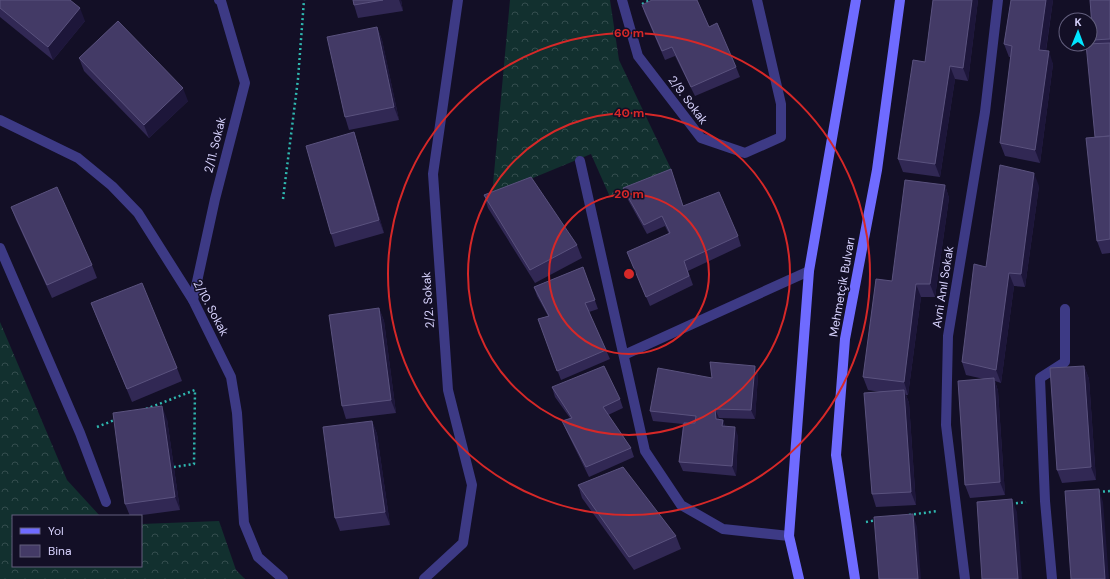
<svg xmlns="http://www.w3.org/2000/svg" width="1110" height="579" font-family="'DM Sans',sans-serif">
  <style>
    .forest { fill: url(#forest-crowns) }
    .lines { fill: none; stroke-linecap: round; stroke-linejoin: round }
    .path { stroke: #2fb8b0; stroke-width: 2.5; stroke-dasharray: 2 3; stroke-linecap: butt }
    .service { stroke: #3d3a85; stroke-width: 10 }
    .minor { stroke: #3d3a85; stroke-width: 10 }
    .secondary { stroke: #6f6bff; stroke-width: 10 }
    .wall { fill: #312854 }
    .shaded-wall { fill: #1d163a }
    .building { fill: #433a66; stroke: #5a527e }
    .ring { fill: none; stroke: #d62828; stroke-width: 2 }
    .labels { text-anchor: middle; dominant-baseline: central; stroke-width: 3; stroke-linejoin: round; paint-order: stroke }
    .street-label { font-size: 12px; fill: #d9d4ff; stroke: #130f26 }
    .centre { fill: #d62828; stroke: #130f26; stroke-width: 2 }
    .ring-label { font-size: 12px; text-anchor: middle; font-weight: bold; fill: #d62828; stroke: #130f26; stroke-width: 3; stroke-linejoin: round; paint-order: stroke }
  </style>
  <defs>
    <pattern id="forest-crowns" width="20" height="18" patternUnits="userSpaceOnUse"><rect width="20" height="18" fill="#12302f"/><path d="M2 6a3 3 0 1 1 6 0M12 15a3 3 0 1 1 6 0" fill="none" stroke="#344d4e"/></pattern>
  </defs>
  <rect width="100%" height="100%" fill="#130f26"/>
  <g class="forest">
    <polygon points="510,0 610,0 619,60 671,169 610,197 591,154 492,195"/>
    <polygon points="0,322 67,480 100,516 13,516 13,566 141,566 141,524 219,521 236,570 245,579 0,579"/>
  </g>
  <g class="lines">
    <g class="path">
      <polyline points="642,4 650,0"/>
      <polyline points="283,199 298,79 304,0"/>
      <polyline points="146,409 195,390 194,464 174,467"/>
      <polyline points="97,427 117,419"/>
      <polyline points="1098,492 1110,491"/>
      <polyline points="1011,504 1026,502"/>
      <polyline points="909,515 938,511"/>
      <polyline points="866,522 877,520"/>
    </g>
    <polyline class="service" points="0,248 80,433 106,502"/>
    <g class="minor">
      <polyline points="622,0 638,56 701,138 745,153 781,137 781,104 757,0"/>
      <polyline points="0,120 78,158 112,186 138,213 193,300 231,377 237,413 244,523 258,557 283,579"/>
      <polyline points="580,161 645,451 681,505 723,529 789,536"/>
      <polyline points="193,300 215,199 245,83 221,1 219,0"/>
      <polyline points="624,355 809,271"/>
      <polyline points="424,579 463,543 472,485 448,390 433,174 458,0"/>
      <polyline points="965,579 946,425 948,336 985,112 998,0"/>
      <polyline points="1052,579 1045,501 1040,378 1065,362 1065,309"/>
    </g>
    <g class="secondary">
      <polyline points="799,579 789,536 809,271 856,0"/>
      <polyline points="855,579 836,455 845,339 877,170 900,0"/>
    </g>
  </g>
  <g class="wall">
    <polygon points="0,0 85,21 53,60 0,17"/>
    <polygon points="353,0 401,0 403,11 358,18 354,5"/>
    <polygon points="933,0 978,0 968,81 955,79 940,177 903,172 898,159 925,62"/>
    <polygon points="1011,0 1053,0 1046,51 1053,64 1040,163 1005,156 1000,143 1011,57 1009,57 1004,44"/>
    <polygon points="1110,0 1110,253 1102,254 1097,241 1095,137 1095,44 1093,40"/>
    <polygon points="642,5 709,27 736,67 740,77 695,96 675,56 665,60 645,14"/>
    <polygon points="377,27 382,40 399,120 349,130 345,117"/>
    <polygon points="79,58 188,101 149,138 84,71"/>
    <polygon points="354,132 358,145 384,233 335,247 331,234"/>
    <polygon points="671,169 683,206 738,236 741,246 688,271 693,285 650,306 627,252 669,234 665,226 647,234 627,198 623,188"/>
    <polygon points="945,185 949,198 935,297 921,297 908,395 906,395 909,403 916,505 876,507 872,494 880,392 868,390 863,377 892,281"/>
    <polygon points="1039,186 1025,287 1014,286 1001,383 995,381 998,391 1005,495 970,498 965,485 984,379 966,375 962,362 986,267"/>
    <polygon points="484,195 577,245 582,258 535,283 488,208"/>
    <polygon points="11,207 92,265 97,278 52,298 16,220"/>
    <polygon points="583,267 598,309 589,312 606,350 610,359 561,380 538,319 548,316 537,296 534,287"/>
    <polygon points="91,303 177,368 182,381 132,402 96,316"/>
    <polygon points="379,308 384,321 396,413 346,419 342,406"/>
    <polygon points="755,366 758,375 755,419 719,418 719,419 723,420 725,426 738,436 736,476 683,471 679,462 683,424 653,421 650,411 712,378"/>
    <polygon points="1084,366 1089,379 1096,480 1062,483 1057,470"/>
    <polygon points="552,387 620,399 623,408 608,415 631,448 634,457 589,477 566,430 562,421 570,418 555,397"/>
    <polygon points="167,419 180,510 135,516 130,516 125,504"/>
    <polygon points="372,421 377,434 390,525 340,531 335,518"/>
    <polygon points="578,485 676,536 681,549 634,570 582,498"/>
  </g>
  <g class="shaded-wall">
    <polygon points="399,0 401,0 403,11"/>
    <polygon points="972,0 978,0 968,81 963,68"/>
    <polygon points="1046,0 1053,0 1044,63 1039,50"/>
    <polygon points="80,8 85,21 53,60 48,47"/>
    <polygon points="377,27 382,40 399,120 394,107"/>
    <polygon points="1049,51 1053,64 1040,163 1035,150"/>
    <polygon points="950,66 955,79 940,177 935,164"/>
    <polygon points="183,88 188,101 149,138 144,125"/>
    <polygon points="354,132 358,145 384,233 379,220"/>
    <polygon points="1034,173 1039,186 1025,287 1021,274"/>
    <polygon points="945,185 949,198 935,297 930,284"/>
    <polygon points="1009,273 1014,286 1001,383 996,370"/>
    <polygon points="916,284 921,297 908,395 904,382"/>
    <polygon points="379,308 384,321 396,413 391,400"/>
    <polygon points="755,366 758,375 755,419 751,410"/>
    <polygon points="1084,366 1089,379 1096,480 1091,467"/>
    <polygon points="994,378 998,391 1005,495 1000,482"/>
    <polygon points="904,390 909,403 916,505 911,492"/>
    <polygon points="162,406 167,419 180,510 175,497"/>
    <polygon points="715,409 719,418 719,428 716,419"/>
    <polygon points="723,420 726,429 722,426"/>
    <polygon points="372,421 377,434 390,525 385,512"/>
    <polygon points="735,427 738,436 736,476 732,466"/>
    <polygon points="1099,489 1103,502 1109,579 1105,579"/>
    <polygon points="1012,499 1017,512 1022,579 1018,579"/>
    <polygon points="913,514 917,527 921,579 918,579"/>
  </g>
  <g class="building">
    <polygon points="0,0 70,0 80,8 48,47 0,8"/>
    <polygon points="353,0 383,0 354,5"/>
    <polygon points="652,0 697,0 709,27 717,23 736,67 691,87 672,47 662,51 642,5"/>
    <polygon points="933,0 972,0 963,68 950,66 935,164 898,159 913,60 925,62"/>
    <polygon points="1011,0 1046,0 1039,50 1049,51 1035,150 1000,143 1012,46 1004,44"/>
    <polygon points="1090,0 1110,0 1110,39 1093,40"/>
    <polygon points="118,21 183,88 144,125 79,58"/>
    <polygon points="377,27 394,107 345,117 327,37"/>
    <polygon points="1110,43 1110,136 1095,137 1086,44"/>
    <polygon points="354,132 379,220 331,234 306,146"/>
    <polygon points="1110,136 1110,239 1097,241 1086,138"/>
    <polygon points="1000,165 1034,173 1021,274 1009,273 996,370 962,362 974,264 986,267"/>
    <polygon points="671,169 683,206 719,192 738,236 684,261 689,276 646,297 627,252 670,233 662,216 644,225 623,188"/>
    <polygon points="531,177 577,245 530,270 484,195"/>
    <polygon points="905,180 945,185 930,284 916,284 904,382 863,377 876,279 892,281"/>
    <polygon points="57,187 92,265 47,285 11,207"/>
    <polygon points="583,267 595,300 585,303 606,350 557,371 538,319 549,316 534,287"/>
    <polygon points="142,283 177,368 127,389 91,303"/>
    <polygon points="379,308 391,400 342,406 329,315"/>
    <polygon points="710,362 755,366 751,410 715,409 716,419 723,420 722,426 735,427 732,466 679,462 684,423 695,423 696,416 650,411 658,368 712,378"/>
    <polygon points="604,366 620,399 603,407 631,448 586,467 562,421 572,418 552,387"/>
    <polygon points="1084,366 1091,467 1057,470 1050,368"/>
    <polygon points="994,378 1000,482 965,485 958,381"/>
    <polygon points="904,390 911,492 872,494 864,393"/>
    <polygon points="162,406 175,497 125,504 113,413"/>
    <polygon points="372,421 385,512 335,518 323,427"/>
    <polygon points="623,467 676,536 629,557 578,485"/>
    <polygon points="1099,489 1105,579 1071,579 1065,491"/>
    <polygon points="1012,499 1018,579 982,579 977,502"/>
    <polygon points="913,514 918,579 879,579 874,517"/>
  </g>
  <g class="ring">
    <circle cx="629" cy="274" r="80"/>
    <circle cx="629" cy="274" r="161"/>
    <circle cx="629" cy="274" r="241"/>
  </g>
  <g class="labels">
    <g class="street-label">
      <text transform="translate(688 100) rotate(53)">2/9. Sokak</text>
      <text transform="translate(215 145) rotate(-76)">2/11. Sokak</text>
      <text transform="translate(842 287) rotate(-80)">Mehmetçik Bulvarı</text>
      <text transform="translate(943 287) rotate(-81)">Avni Anıl Sokak</text>
      <text transform="translate(428 300) rotate(-94)">2/2. Sokak</text>
      <text transform="translate(211 308) rotate(62)">2/10. Sokak</text>
    </g>
  </g>
  <circle cx="629" cy="274" r="6" class="centre"/>
  <g class="ring-label">
    <text x="629" y="37">60 m</text>
    <text x="629" y="117">40 m</text>
    <text x="629" y="198">20 m</text>
  </g>
  <rect x="12" y="515" width="130" height="52" fill="#130f26" stroke="#625e7d"/>
  <rect x="20" y="528" width="20" height="6" fill="#6f6bff" stroke="#625e7d"/>
  <text x="48" y="535" font-size="12" fill="#d9d4ff">Yol</text>
  <rect x="20" y="545" width="20" height="12" fill="#433a66" stroke="#625e7d"/>
  <text x="48" y="555" font-size="12" fill="#d9d4ff">Bina</text>
  <g transform="translate(1078 32) rotate(1)"><circle r="19" fill="#130f26" stroke="#625e7d"/>
  <path d="M0-3L7 15L0 10L-7 15Z" fill="#00e5ff"/>
  <text y="-6" font-size="11" font-weight="bold" text-anchor="middle" fill="#d9d4ff">K</text>
  </g>
</svg>
